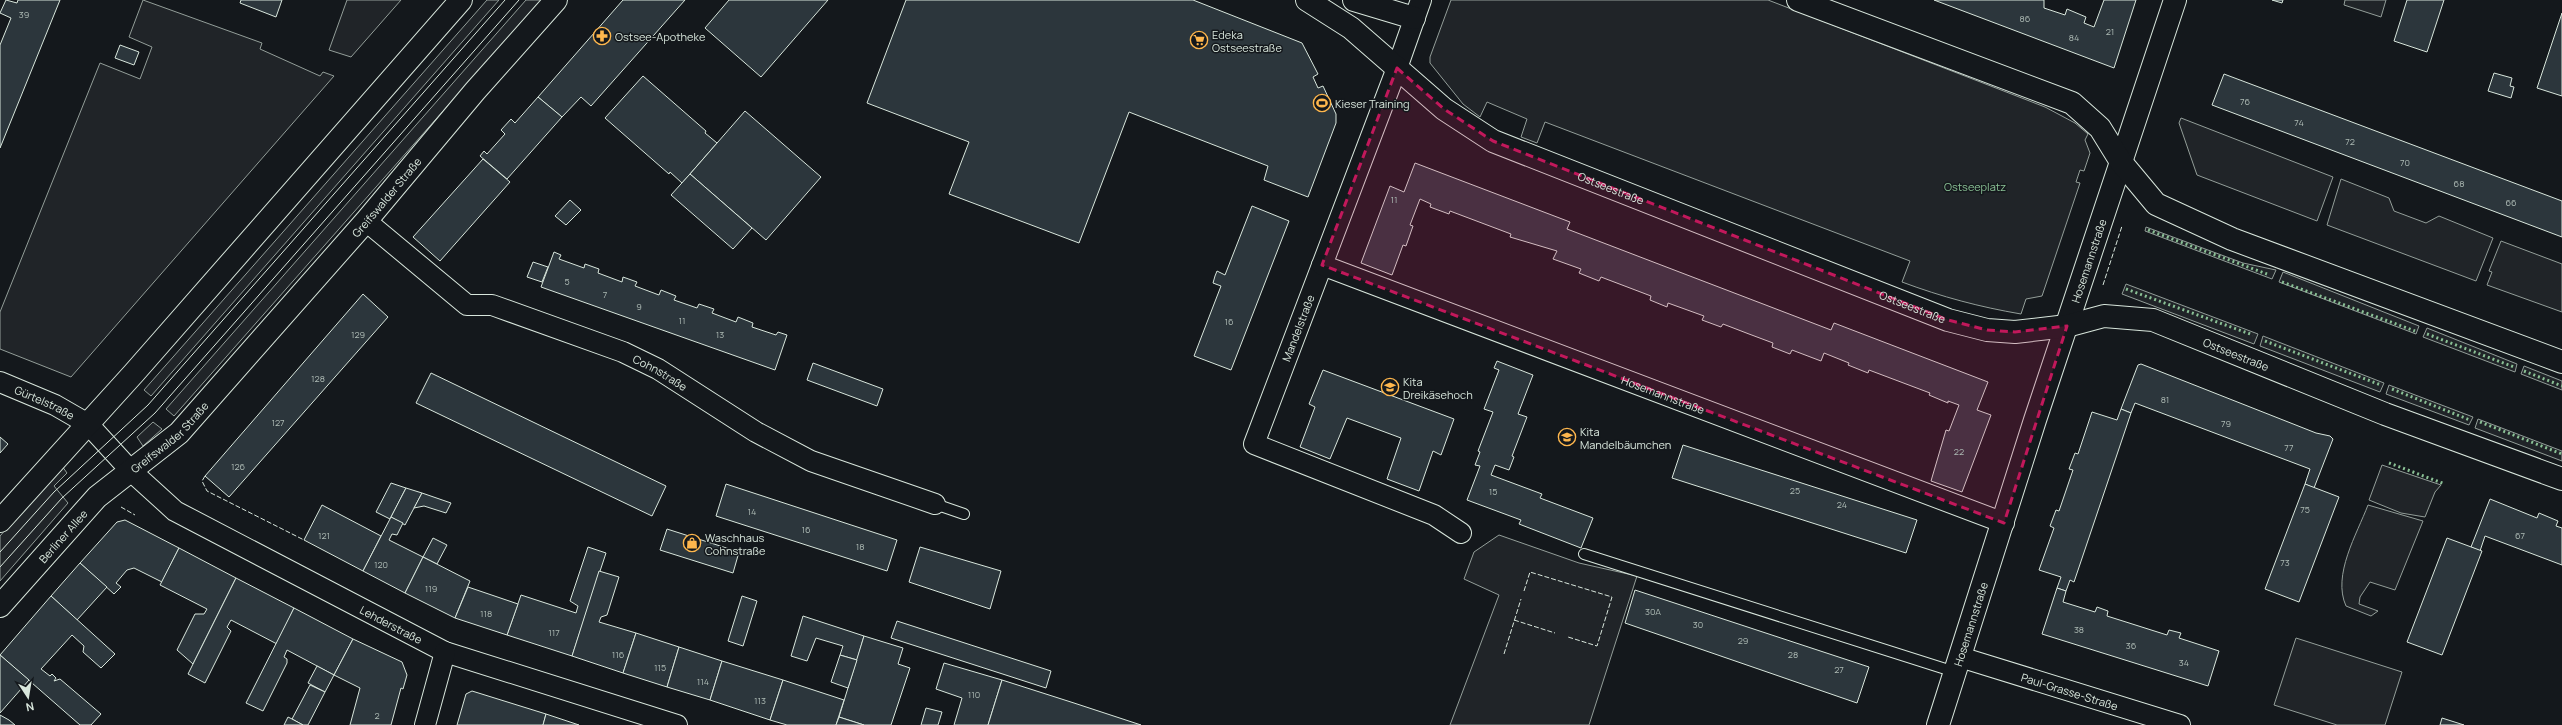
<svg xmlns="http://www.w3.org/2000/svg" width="2562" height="725" font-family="Manrope,sans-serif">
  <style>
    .green { fill: #202428; stroke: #939e99 }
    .building { fill: #2c363c; stroke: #d8e6dc }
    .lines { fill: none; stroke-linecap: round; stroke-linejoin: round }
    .service-casing { stroke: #d8e6dc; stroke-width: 12 }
    .minor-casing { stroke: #d8e6dc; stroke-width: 22 }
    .tertiary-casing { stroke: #d8e6dc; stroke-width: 24 }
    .primary-casing { stroke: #d8e6dc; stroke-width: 24 }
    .service { stroke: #14181c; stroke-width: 10 }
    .minor { stroke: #14181c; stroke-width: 20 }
    .tertiary { stroke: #14181c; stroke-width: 22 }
    .primary { stroke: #14181c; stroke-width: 22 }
    .tram { stroke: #d8e6dc; stroke-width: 1 }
    .hedge { stroke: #8ac095; stroke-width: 3; stroke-dasharray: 2 3; stroke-linecap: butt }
    .fence { stroke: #d8e6dc; stroke-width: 1; stroke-dasharray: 5 2; stroke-linecap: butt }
    .marked { fill: #c2185b; fill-opacity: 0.2; stroke: #c2185b; stroke-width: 3; stroke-dasharray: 8 5; stroke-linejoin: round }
    .labels { text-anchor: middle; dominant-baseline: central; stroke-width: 3; stroke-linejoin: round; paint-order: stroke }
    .number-label { font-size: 9px; fill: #adbab4 }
    .poi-label { font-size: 11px; fill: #d8e6dc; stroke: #14181c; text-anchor: start }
    .park-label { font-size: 11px; fill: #8ac095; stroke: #14181c }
    .street-label { font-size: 11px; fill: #d8e6dc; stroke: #14181c }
  </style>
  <rect width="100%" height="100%" fill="#14181c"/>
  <g class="green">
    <polygon points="143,0 262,43 260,49 320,76 323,72 334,76 71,377 0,349 0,312 100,63 140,79 152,47 129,37"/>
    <polygon points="347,0 401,0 351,57 329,50"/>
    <polygon points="487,0 499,0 151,396 144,390"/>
    <polygon points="526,0 541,0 174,416 166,409"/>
    <path d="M1451,0h317l277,107 30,16 13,11 -3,6 5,13 -6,18 -4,-1 -4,12 4,1 -38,113 -16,3 -5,15c-41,-7 -79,-17 -119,-32l8,-21 -365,-139 -8,21 -16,-6 6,-18 -40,-17 -7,15 -17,-13 -33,-41v-6z"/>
    <polygon points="2345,0 2386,0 2381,17 2344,5"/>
    <polygon points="2181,118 2333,177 2317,221 2197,175 2179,123"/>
    <polygon points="2341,179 2389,198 2394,211 2426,223 2439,216 2493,238 2476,281 2327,225"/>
    <polygon points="2146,227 2243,263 2276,270 2272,279 2145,231"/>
    <polygon points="2501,241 2562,264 2562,312 2487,285 2492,272 2489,271"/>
    <polygon points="2283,272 2419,326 2416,334 2279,282"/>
    <polygon points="2126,284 2258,334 2254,344 2122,294"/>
    <polygon points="2427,328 2517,364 2515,372 2423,337"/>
    <polygon points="2263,336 2384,383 2380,392 2260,346"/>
    <polygon points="2524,366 2562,381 2562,390 2521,374"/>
    <polygon points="2389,385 2473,417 2469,425 2386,394"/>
    <polygon points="2478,419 2562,451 2562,461 2475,428"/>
    <polygon points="153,422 162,429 143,446 137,437"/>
    <polygon points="2382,465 2441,485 2435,492 2425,517 2401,513 2369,500"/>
    <polygon points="62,466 67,473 54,486 68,503 0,581 0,536"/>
    <path d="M2368,505l55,16 -28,69 -25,-8 -10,15 -1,7 19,7 -7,5 -25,-10c-14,-31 11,-72 22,-101z"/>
    <polygon points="1499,535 1579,563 1637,576 1589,725 1450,725 1499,595 1464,579 1474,552"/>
    <polygon points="2296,638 2402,672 2385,725 2337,725 2274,705"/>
  </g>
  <g class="building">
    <polygon points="6,0 17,3 18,0 60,0 0,148 0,45 11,18 0,13"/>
    <polygon points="241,0 282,0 276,17 240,3"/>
    <polygon points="623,0 685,0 591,106 581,97 562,117 538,97"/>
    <polygon points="729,0 828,0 761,77 705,28"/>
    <polygon points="906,0 1193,0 1302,43 1318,74 1313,77 1318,88 1323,86 1336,114 1336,123 1308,197 1264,180 1268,166 1129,112 1079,243 949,194 969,142 867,103"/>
    <polygon points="1934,0 2044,0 2044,8 2065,15 2067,9 2086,17 2084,23 2094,27 2104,0 2136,0 2114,68"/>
    <polygon points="2272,0 2283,0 2282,3"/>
    <polygon points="2407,0 2444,0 2427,52 2394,41"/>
    <polygon points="2562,13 2562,96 2537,88"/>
    <polygon points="120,45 139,52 134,65 115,58"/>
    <polygon points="2494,73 2512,78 2510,86 2514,87 2511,98 2488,91"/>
    <polygon points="2224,74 2562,201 2562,237 2212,105"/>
    <polygon points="643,76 706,131 705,133 717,143 682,183 670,172 669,174 605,118"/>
    <polygon points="538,97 562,117 507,179 480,156 484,151 487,154 505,134 501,130 511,119 515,123"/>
    <polygon points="745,111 821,177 766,240 690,174"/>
    <polygon points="483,159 510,182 440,261 413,237"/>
    <polygon points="1415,163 1570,222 1567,229 1831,330 1834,323 1988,382 1977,410 1991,415 1962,492 1931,481 1946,430 1949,431 1959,405 1948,401 1948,403 1929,395 1930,393 1869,370 1868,373 1848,365 1849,363 1824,353 1821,361 1792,350 1790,354 1772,347 1773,343 1749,334 1723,324 1721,327 1702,320 1704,316 1668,303 1667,307 1650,300 1651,296 1601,277 1599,281 1579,273 1581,269 1553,259 1557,251 1510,237 1511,234 1450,211 1449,214 1430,207 1431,204 1420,199 1410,225 1413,226 1406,246 1403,245 1392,275 1361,263 1390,186 1404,192"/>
    <polygon points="690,174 752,228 733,249 671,195"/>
    <polygon points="570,200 581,210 566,225 555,216"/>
    <polygon points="1252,206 1289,221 1231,370 1194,356 1221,286 1213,283 1215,276 1217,271 1225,275"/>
    <polygon points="554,252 561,255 559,259 584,268 585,264 599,269 598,273 622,282 623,277 637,282 635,286 659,295 661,290 676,296 674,300 697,308 699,304 714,309 712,313 736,322 738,317 753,323 752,327 776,335 778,332 787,335 775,370 541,287"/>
    <polygon points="533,262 548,267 542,282 527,277"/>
    <polygon points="363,294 388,317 229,497 205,476"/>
    <polygon points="1497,361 1533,375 1518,414 1527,417 1512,456 1514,457 1509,470 1495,465 1491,475 1542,494 1540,498 1593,518 1581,548 1519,524 1521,520 1467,500 1480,466 1475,465 1480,452 1478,451 1493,412 1484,409 1499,370 1494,368"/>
    <polygon points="813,363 883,389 877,406 807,380"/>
    <polygon points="2141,364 2316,433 2330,436 2333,439 2314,488 2305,484 2310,469 2135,403 2131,413 2121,409 2138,365"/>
    <polygon points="1323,370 1454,419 1441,455 1433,451 1419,491 1387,479 1401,438 1347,418 1330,459 1300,447 1315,407 1309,404"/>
    <polygon points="431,373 666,486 652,516 416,403"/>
    <polygon points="2121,409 2131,413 2074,582 2070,580 2066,591 2057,588 2061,577 2039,570 2054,528 2050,526 2056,510 2059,511 2073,470 2069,469 2075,453 2078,454 2092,412 2117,420"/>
    <polygon points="0,437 8,444 0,453"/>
    <polygon points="1683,445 1917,520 1906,553 1672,478"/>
    <polygon points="391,483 406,488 390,519 376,512"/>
    <polygon points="726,484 897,540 887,571 716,516"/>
    <polygon points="2305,484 2339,497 2299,602 2265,589"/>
    <polygon points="406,488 422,493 405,525 391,517"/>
    <polygon points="422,493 451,503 446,513 424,506 414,508"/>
    <polygon points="2490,499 2537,518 2539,513 2558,521 2556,526 2562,528 2562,565 2485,536 2480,551 2471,547"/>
    <polygon points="322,505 381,536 363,571 304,540"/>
    <polygon points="391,517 403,523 397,535 392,534 389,540 423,557 405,593 363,571"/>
    <polygon points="125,520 179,548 162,582 134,568 127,570 116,583 121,587 114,594 80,563 117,522"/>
    <polygon points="667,529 739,552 733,573 660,550"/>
    <polygon points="433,538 447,545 437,564 423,557"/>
    <polygon points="2447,538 2482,551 2442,655 2407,642"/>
    <polygon points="588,547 606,553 572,656 507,635 521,595 576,613 578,606 570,601"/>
    <polygon points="920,547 1001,571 990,609 909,582"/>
    <polygon points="179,548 236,578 193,664 177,650 195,614 204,614 207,609 160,585"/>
    <polygon points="423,557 470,581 455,618 405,593"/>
    <polygon points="80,563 107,587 77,620 51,596"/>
    <polygon points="599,571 619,577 607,615 601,617 599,622 636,633 623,673 572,656"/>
    <polygon points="236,578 294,608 277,644 231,620 227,627 231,631 205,683 188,674"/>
    <polygon points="468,587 518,604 507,635 455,618"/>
    <polygon points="2057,588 2066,591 2063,602 2095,612 2097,607 2108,611 2107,616 2167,635 2169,630 2181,633 2179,638 2219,651 2208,686 2042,634"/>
    <polygon points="1635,590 1869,667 1857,703 1625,623"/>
    <polygon points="51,596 115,654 101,668 83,652 84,646 72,635 41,669 50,676 52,674 56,678 54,681 60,679 101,714 91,725 80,725 0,655"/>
    <polygon points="742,596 757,601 743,646 728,641"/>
    <polygon points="294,608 353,639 334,675 287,650 284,657 287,659 287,663 263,711 246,703"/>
    <polygon points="803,616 864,636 857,660 840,655 843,646 816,638 807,661 791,656"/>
    <polygon points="897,621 1051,671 1046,688 891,638"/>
    <polygon points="636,633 679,647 667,687 623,673"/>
    <polygon points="864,636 903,648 898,664 910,668 891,725 864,725 839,717"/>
    <polygon points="353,639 402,662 407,675 403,689 401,688 391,725 350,725 360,688 334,675"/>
    <polygon points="679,647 722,661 710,700 667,687"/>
    <polygon points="0,655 29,680 0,713"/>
    <polygon points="840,655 857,660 848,688 831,682"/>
    <polygon points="722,661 783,680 770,720 710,700"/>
    <polygon points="944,663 1002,680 988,725 954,725 962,698 936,689"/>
    <polygon points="317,666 334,675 325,692 308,683"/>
    <polygon points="783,680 844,700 836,725 787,725 770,720"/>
    <polygon points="1002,680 1074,703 1141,725 988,725"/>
    <polygon points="310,685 325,692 308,725 303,725 292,719"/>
    <polygon points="472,691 546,714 543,725 457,725 466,694"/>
    <polygon points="926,708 942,712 938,725 921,725"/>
    <polygon points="546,714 579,725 543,725"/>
    <polygon points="0,715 9,720 15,725 0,725"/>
    <polygon points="288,717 292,719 303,725 284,725"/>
    <polygon points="839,717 864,725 836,725"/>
    <polygon points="2442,718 2464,725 2440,725"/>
  </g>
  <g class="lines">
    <defs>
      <g id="service">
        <polyline points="935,504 964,514"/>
        <polyline points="1584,554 1955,672"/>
      </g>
      <g id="minor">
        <polyline points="1421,0 1397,68 1254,444 1434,515 1461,533"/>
        <path id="s1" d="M366,221l101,84h25l131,47 35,17 98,63 55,29 124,43"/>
        <path id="s2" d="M1322,265l682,258"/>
        <path id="s3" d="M0,382l55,23 33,19 43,47 44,40 270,141 232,73"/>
        <path id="s4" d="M1960,657l220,68"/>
        <polyline points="425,725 445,652"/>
      </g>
      <g id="tertiary">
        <path id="s5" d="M1938,725l97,-305 140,-420"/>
      </g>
      <g id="primary">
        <path id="s6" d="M1307,0l44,28 93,81 49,32 455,179 39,10 28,2 52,-6 37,-10 49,4 232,94 177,65"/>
        <polyline points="1354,0 1414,18"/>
        <polyline points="1798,0 2072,103 2100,128 2121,162 2156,204 2232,239 2562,362"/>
        <polyline points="0,521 134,373 461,0"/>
        <path id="s7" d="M0,606l97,-109 82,-64 187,-212 109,-130 81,-91"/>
      </g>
    </defs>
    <use href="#service" class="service-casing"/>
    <use href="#minor" class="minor-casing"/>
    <use href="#tertiary" class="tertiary-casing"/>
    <use href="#primary" class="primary-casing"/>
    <use href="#service" class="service"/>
    <use href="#minor" class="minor"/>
    <use href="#tertiary" class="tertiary"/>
    <use href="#primary" class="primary"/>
    <g class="tram">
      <polyline points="0,552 54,492 148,405 505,0"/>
      <polyline points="0,567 62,498 155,413 519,0"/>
    </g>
    <g class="hedge">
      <polyline points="2148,230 2267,274"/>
      <polyline points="2282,282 2415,331"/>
      <polyline points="2126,289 2253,335"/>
      <polyline points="2427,334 2514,367"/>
      <polyline points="2265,341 2381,385"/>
      <polyline points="2524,371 2562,386"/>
      <polyline points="2392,389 2470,420"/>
      <polyline points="2480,422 2562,454"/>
      <polyline points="2389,463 2445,484"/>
    </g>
    <g class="fence">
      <polyline points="2103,285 2122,226"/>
      <polyline points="205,476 202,481 207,491 304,540"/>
      <polyline points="121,507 135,515"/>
      <polyline points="1524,591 1530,572 1612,597 1597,646 1568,637"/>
      <polyline points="1514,620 1555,633"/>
      <polyline points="1504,654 1521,599"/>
    </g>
  </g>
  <path class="marked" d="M1397,68l47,41 49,32 455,179 39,10 28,2 52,-6 -63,197 -682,-258z"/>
  <defs>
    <symbol id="pharmacy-ring" viewBox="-11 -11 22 22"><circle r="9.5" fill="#14181c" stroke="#ffb74d" stroke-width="1.5"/><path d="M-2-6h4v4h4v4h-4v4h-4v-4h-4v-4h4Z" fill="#ffb74d"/></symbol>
    <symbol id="supermarket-ring" viewBox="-11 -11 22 22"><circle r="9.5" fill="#14181c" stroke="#ffb74d" stroke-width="1.5"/><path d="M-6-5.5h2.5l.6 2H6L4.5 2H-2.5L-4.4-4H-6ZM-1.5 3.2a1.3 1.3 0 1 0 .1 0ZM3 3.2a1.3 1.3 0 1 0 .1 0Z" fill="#ffb74d"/></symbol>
    <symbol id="stadium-ring" viewBox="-11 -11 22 22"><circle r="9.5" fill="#14181c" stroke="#ffb74d" stroke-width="1.5"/><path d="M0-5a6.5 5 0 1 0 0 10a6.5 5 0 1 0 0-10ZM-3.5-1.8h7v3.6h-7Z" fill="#ffb74d"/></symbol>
    <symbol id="school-ring" viewBox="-11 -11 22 22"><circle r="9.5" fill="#14181c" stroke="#ffb74d" stroke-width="1.5"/><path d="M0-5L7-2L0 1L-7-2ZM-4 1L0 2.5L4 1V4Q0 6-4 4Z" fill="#ffb74d"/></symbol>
    <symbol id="shop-ring" viewBox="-11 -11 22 22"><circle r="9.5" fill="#14181c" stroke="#ffb74d" stroke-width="1.5"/><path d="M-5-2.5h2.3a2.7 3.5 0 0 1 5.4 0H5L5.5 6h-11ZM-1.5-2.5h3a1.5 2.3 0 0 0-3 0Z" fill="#ffb74d"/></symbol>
  </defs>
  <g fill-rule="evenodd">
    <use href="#pharmacy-ring" x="592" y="26" width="20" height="20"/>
    <use href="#supermarket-ring" x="1189" y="30" width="20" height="20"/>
    <use href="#stadium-ring" x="1312" y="93" width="20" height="20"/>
    <use href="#school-ring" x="1380" y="377" width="20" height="20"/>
    <use href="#school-ring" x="1557" y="427" width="20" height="20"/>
    <use href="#shop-ring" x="682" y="533" width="20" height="20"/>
  </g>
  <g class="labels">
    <g class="number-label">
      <text x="24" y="14">39</text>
      <text x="2025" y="18">86</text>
      <text x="2110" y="31">21</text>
      <text x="2074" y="37">84</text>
      <text x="2245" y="101">76</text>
      <text x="2299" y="122">74</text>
      <text x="2350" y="141">72</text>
      <text x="2405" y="162">70</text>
      <text x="2459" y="183">68</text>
      <text x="1394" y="199">11</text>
      <text x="2511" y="202">66</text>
      <text x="567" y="281">5</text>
      <text x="605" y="294">7</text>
      <text x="639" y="306">9</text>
      <text x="682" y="320">11</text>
      <text x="1229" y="321">16</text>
      <text x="358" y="334">129</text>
      <text x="720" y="334">13</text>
      <text x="318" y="378">128</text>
      <text x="2165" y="399">81</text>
      <text x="278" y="422">127</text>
      <text x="2226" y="423">79</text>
      <text x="2289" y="447">77</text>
      <text x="1959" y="451">22</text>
      <text x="238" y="466">126</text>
      <text x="1795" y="490">25</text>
      <text x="1493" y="491">15</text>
      <text x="1842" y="504">24</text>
      <text x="2305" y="509">75</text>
      <text x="752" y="511">14</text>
      <text x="806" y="529">16</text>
      <text x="324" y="535">121</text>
      <text x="2520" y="535">67</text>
      <text x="860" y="546">18</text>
      <text x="2285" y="562">73</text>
      <text x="381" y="564">120</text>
      <text x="431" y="588">119</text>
      <text x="1653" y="611">30A</text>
      <text x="486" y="613">118</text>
      <text x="1698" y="624">30</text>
      <text x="2079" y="629">38</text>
      <text x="554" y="632">117</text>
      <text x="1743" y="640">29</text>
      <text x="2131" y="645">36</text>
      <text x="618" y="654">116</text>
      <text x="1793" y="654">28</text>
      <text x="2184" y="662">34</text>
      <text x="660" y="667">115</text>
      <text x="1839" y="669">27</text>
      <text x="703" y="681">114</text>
      <text x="974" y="694">110</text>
      <text x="760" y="700">113</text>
      <text x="377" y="715">2</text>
    </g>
    <g class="poi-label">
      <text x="1212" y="34">Edeka<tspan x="1212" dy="13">Ostseestraße</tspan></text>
      <text x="615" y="36">Ostsee-Apotheke</text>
      <text x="1335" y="103">Kieser Training</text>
      <text x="1403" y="381">Kita<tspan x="1403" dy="13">Dreikäsehoch</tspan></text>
      <text x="1580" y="431">Kita<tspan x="1580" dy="13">Mandelbäumchen</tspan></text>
      <text x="705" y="537">Waschhaus<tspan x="705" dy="13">Cohnstraße</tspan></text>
    </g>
    <g class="park-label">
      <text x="1975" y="186">Ostseeplatz</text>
    </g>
    <g class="street-label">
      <text stroke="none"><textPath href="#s6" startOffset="361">Ostseestraße</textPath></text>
      <text stroke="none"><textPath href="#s7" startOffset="564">Greifswalder Straße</textPath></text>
      <text stroke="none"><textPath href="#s5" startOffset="488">Hosemannstraße</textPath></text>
      <text stroke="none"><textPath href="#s6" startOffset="685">Ostseestraße</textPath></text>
      <text transform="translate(1298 328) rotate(-69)">Mandelstraße</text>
      <text stroke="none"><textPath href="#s6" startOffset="1021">Ostseestraße</textPath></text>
      <text stroke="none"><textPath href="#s1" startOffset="338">Cohnstraße</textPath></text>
      <text stroke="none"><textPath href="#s2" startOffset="365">Hosemannstraße</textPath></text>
      <text stroke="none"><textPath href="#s3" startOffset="49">Gürtelstraße</textPath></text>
      <text stroke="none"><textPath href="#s7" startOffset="240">Greifswalder Straße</textPath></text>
      <text stroke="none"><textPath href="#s7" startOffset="94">Berliner Allee</textPath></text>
      <text stroke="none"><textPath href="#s3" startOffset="465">Lehderstraße</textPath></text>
      <text stroke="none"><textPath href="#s5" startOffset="106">Hosemannstraße</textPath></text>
      <text stroke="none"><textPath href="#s4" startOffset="115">Paul-Grasse-Straße</textPath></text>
    </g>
  </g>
  <g transform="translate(28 697) rotate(168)" stroke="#14181c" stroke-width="3" paint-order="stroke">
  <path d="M0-3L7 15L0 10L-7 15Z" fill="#d8e6dc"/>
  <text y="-6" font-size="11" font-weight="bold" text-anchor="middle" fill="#d8e6dc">N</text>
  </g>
</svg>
